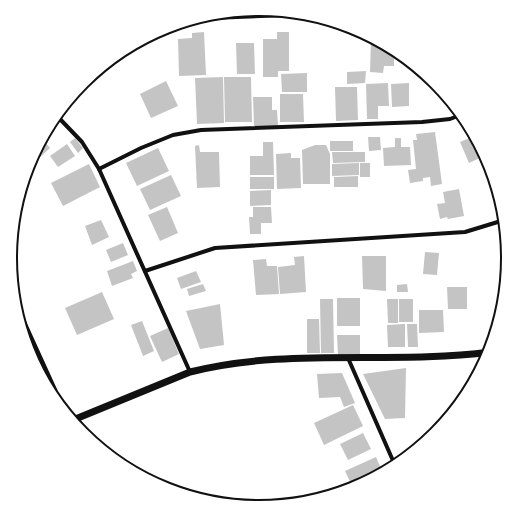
<svg xmlns="http://www.w3.org/2000/svg" width="519" height="517" font-family="Cabin,sans-serif">
  <style>
    .building { fill: #c4c4c4 }
    .lines { fill: none; stroke-linecap: round; stroke-linejoin: round }
    .minor { stroke: #111; stroke-width: 4 }
    .tertiary { stroke: #111; stroke-width: 7 }
    .rim { fill: none; stroke: #111; stroke-width: 2 }
  </style>
  <rect width="100%" height="100%" fill="#fff"/>
  <g class="building">
    <polygon points="204,32 206,75 179,76 178,39 192,38 192,33"/>
    <polygon points="277,32 289,32 289,71 278,71 278,77 263,77 263,39 277,39"/>
    <polygon points="371,39 394,54 394,66 384,66 383,73 370,72"/>
    <polygon points="236,43 254,43 255,74 237,74"/>
    <polygon points="366,71 365,83 347,84 347,72"/>
    <polygon points="307,73 307,92 282,92 281,74"/>
    <polygon points="223,77 224,123 197,124 195,78"/>
    <polygon points="224,77 251,77 252,122 225,122"/>
    <polygon points="166,81 178,106 151,118 140,94"/>
    <polygon points="388,83 389,106 378,106 378,119 367,119 366,84"/>
    <polygon points="409,83 409,106 392,107 391,84"/>
    <polygon points="335,87 357,87 358,120 336,121"/>
    <polygon points="280,94 303,94 304,122 280,122"/>
    <polygon points="253,97 272,97 272,110 277,110 278,126 254,126"/>
    <polygon points="435,132 442,184 431,186 430,177 423,178 423,181 410,183 408,170 416,169 413,140 417,140 416,134"/>
    <polygon points="368,137 380,137 381,150 369,151"/>
    <polygon points="472,137 484,156 469,163 460,142"/>
    <polygon points="75,138 83,148 78,153 70,142"/>
    <polygon points="395,138 401,138 401,147 410,147 411,165 384,166 383,148 395,147"/>
    <rect x="330" y="141" width="23" height="10"/>
    <polygon points="45,142 50,148 37,160 33,156"/>
    <polygon points="263,142 273,142 274,175 250,175 250,156 263,156"/>
    <polygon points="67,144 75,156 58,167 50,156"/>
    <polygon points="199,145 200,152 219,152 220,187 197,188 195,146"/>
    <polygon points="315,145 326,145 330,154 330,184 303,184 302,150"/>
    <polygon points="158,148 169,171 137,186 126,163"/>
    <polygon points="332,152 365,152 365,162 333,163"/>
    <polygon points="291,153 291,158 300,158 301,188 277,189 276,154"/>
    <polygon points="359,163 359,175 332,176 332,164"/>
    <rect x="360" y="163" width="10" height="14"/>
    <polygon points="89,164 100,187 63,206 51,183"/>
    <polygon points="171,175 181,196 150,210 140,189"/>
    <polygon points="358,176 358,187 334,187 334,177"/>
    <rect x="250" y="177" width="24" height="12"/>
    <polygon points="459,189 464,216 448,219 447,217 440,219 437,204 445,203 443,192"/>
    <polygon points="271,190 271,205 250,206 250,191"/>
    <polygon points="167,207 178,233 160,241 148,215"/>
    <polygon points="253,207 271,207 272,223 261,223 261,234 250,234 249,217 253,217"/>
    <polygon points="101,220 109,237 92,245 85,226"/>
    <polygon points="123,243 128,255 111,262 106,250"/>
    <polygon points="425,252 439,253 437,275 423,274"/>
    <polygon points="304,256 306,292 280,294 278,267 295,265 294,257"/>
    <polygon points="362,256 386,256 386,291 363,289"/>
    <polygon points="266,259 267,266 277,266 279,294 256,295 253,260"/>
    <polygon points="133,261 137,271 131,274 133,278 112,286 107,271"/>
    <polygon points="196,271 201,282 181,289 177,278"/>
    <polygon points="203,284 206,291 189,296 187,289"/>
    <polygon points="407,284 408,292 397,292 397,285"/>
    <polygon points="447,287 467,287 467,309 448,309"/>
    <polygon points="102,292 114,319 77,335 65,308"/>
    <rect x="337" y="298" width="23" height="28"/>
    <polygon points="320,299 333,299 334,353 321,353"/>
    <polygon points="387,299 398,299 398,323 388,323"/>
    <rect x="399" y="299" width="14" height="23"/>
    <polygon points="220,304 224,345 200,349 186,311"/>
    <polygon points="419,310 443,310 444,332 419,333"/>
    <polygon points="307,319 319,319 320,353 307,353"/>
    <polygon points="142,321 154,351 143,356 131,325"/>
    <polygon points="405,324 405,347 388,347 387,325"/>
    <polygon points="407,324 417,324 418,347 408,347"/>
    <polygon points="168,328 179,354 162,362 150,336"/>
    <polygon points="337,335 360,335 360,355 338,356"/>
    <polygon points="406,368 405,418 385,419 363,374"/>
    <polygon points="342,373 355,403 344,407 340,397 319,398 317,374"/>
    <polygon points="353,405 363,426 324,445 314,423"/>
    <polygon points="363,433 371,449 348,460 340,444"/>
    <polygon points="436,435 422,444 421,436"/>
    <polygon points="376,457 382,471 353,488 345,471"/>
  </g>
  <g class="lines">
    <g class="minor">
      <polyline points="212,18 288,15"/>
      <polyline points="59,118 82,142 99,169 190,372"/>
      <polyline points="99,169 141,148 173,135 201,130 422,122 450,119 458,116"/>
      <polyline points="145,271 215,248 465,232 501,221"/>
      <polyline points="348,358 394,463"/>
    </g>
    <g class="tertiary">
      <polyline points="23,323 54,391"/>
      <path d="M73,420l117,-48c98,-25 201,-7 300,-20"/>
    </g>
  </g>
  <path d="M0 0H519V517H0ZM17 258a242 242 0 1 1 484 0a242 242 0 1 1-484 0Z" fill="#fff" fill-rule="evenodd"/>
  <path class="rim" d="M17 258a242 242 0 1 1 484 0a242 242 0 1 1-484 0Z"/>
</svg>
